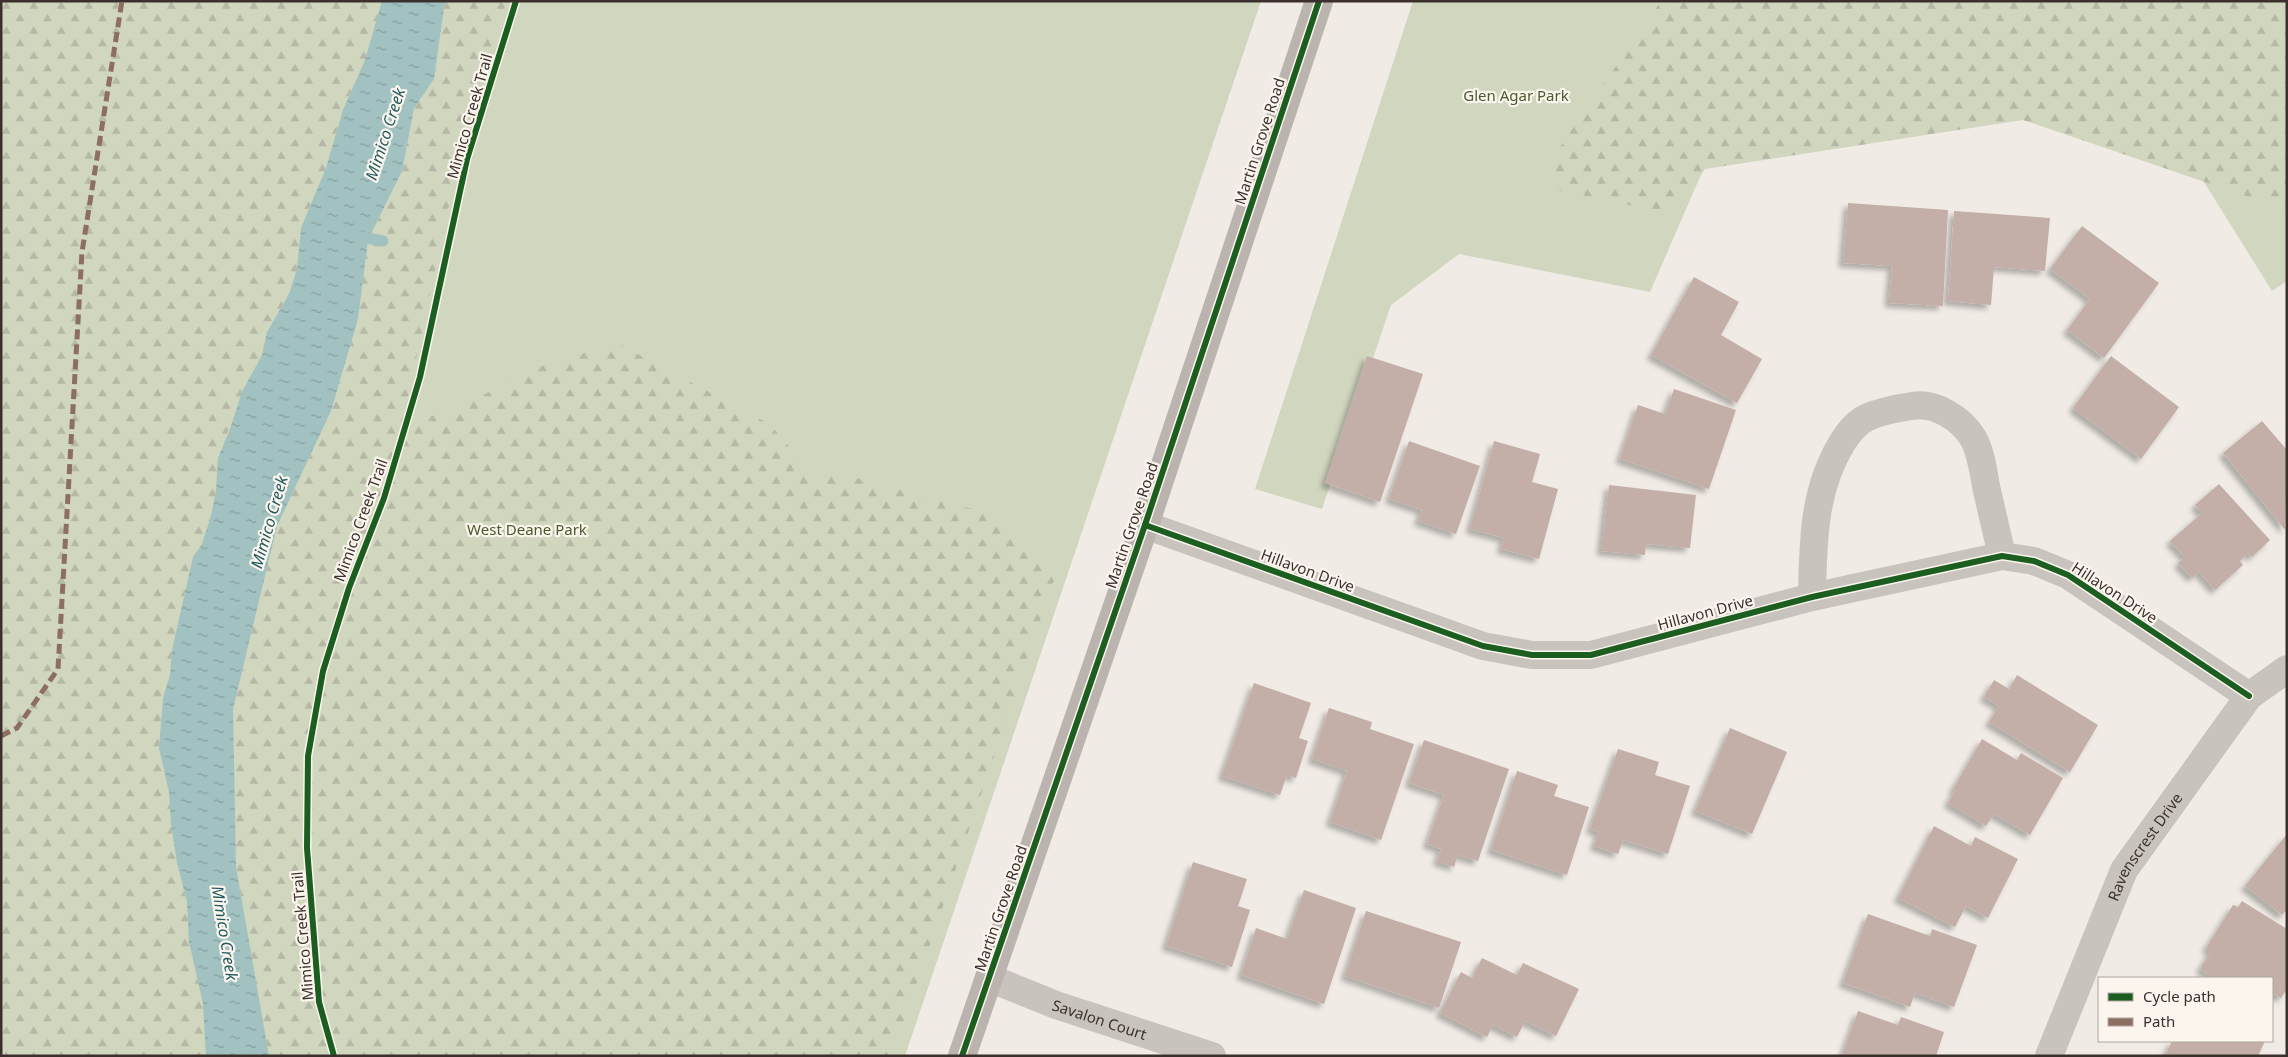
<svg xmlns="http://www.w3.org/2000/svg" width="2288" height="1057" font-family="'Noto Sans',sans-serif">
  <style>
    .green { fill: #d1d6bf }
    .forest { fill: url(#forest-firs) }
    .water { fill: url(#water-ripples) }
    .lines { fill: none; stroke-linecap: round; stroke-linejoin: round }
    .stream { stroke: #a1c2c1; stroke-width: 11 }
    .building { fill: #c3afa7; filter: url(#shadow) }
    .minor { stroke: #c9c3be; stroke-width: 28 }
    .secondary { stroke: #bab3ae; stroke-width: 28 }
    .quiet { stroke: #8d6e63; stroke-width: 5; stroke-dasharray: 10 5; stroke-linecap: butt }
    .cycleway-casing { stroke: #fbf5ee; stroke-width: 9 }
    .cycleway { stroke: #1b5e20; stroke-width: 6 }
    .labels { text-anchor: middle; dominant-baseline: central; stroke-width: 4.5; stroke-linejoin: round; paint-order: stroke }
    .park-label { font-size: 15px; fill: #4a5a2e; stroke: #fbf5ee }
    .street-label { font-size: 15px; fill: #3b302b; stroke: #fbf5ee }
    .water-label { font-size: 16px; font-style: italic; fill: #1f5a5e; stroke: #fbf5ee }
  </style>
  <defs>
    <pattern id="forest-firs" width="22" height="20" patternUnits="userSpaceOnUse" patternTransform="scale(1.25)"><rect width="22" height="20" fill="#d1d6bf"/><path d="M5 1l3.5 6h-7zM16 11l3.5 6h-7z" fill="#b4b8a4"/></pattern>
    <pattern id="water-ripples" width="26" height="14" patternUnits="userSpaceOnUse" patternTransform="scale(1.25)"><rect width="26" height="14" fill="#a1c2c1"/><path d="M2 4q2-2 4 0t4 0M15 11q2-2 4 0t4 0" fill="none" stroke="#849e9d"/></pattern>
    <filter id="shadow"><feDropShadow dx="-4.5" dy="4.5" stdDeviation="2.5" flood-color="#0004"/></filter>
  </defs>
  <rect width="100%" height="100%" fill="#f0ebe5"/>
  <g class="green">
    <polygon points="1,1 1261,1 905,1056 1,1056"/>
    <polygon points="1413,1 2287,1 2287,281 2272,291 2179,142 1749,64 1650,292 1459,254 1391,305 1322,509 1255,489"/>
  </g>
  <g class="forest">
    <polygon points="1,1 382,1 365,60 343,110 326,168 301,228 297,269 289,294 267,332 262,355 242,392 218,458 216,490 211,516 202,544 193,557 172,650 170,675 163,698 159,749 169,792 171,824 177,863 187,902 189,942 203,1004 206,1056 1,1056"/>
    <polygon points="447,1 507,1 467,121 402,425 459,408 533,369 617,343 769,424 816,476 842,474 991,514 1058,568 892,1056 269,1056 236,867 233,709 277,526 331,411 358,319 368,240 402,171 414,108 434,79 444,8"/>
    <polygon points="1661,1 2287,1 2287,210 2023,120 1705,169 1675,215 1558,190 1553,157"/>
  </g>
  <polygon class="water" points="382,1 447,1 444,8 434,79 414,108 402,171 368,240 358,319 331,411 277,526 233,709 236,867 269,1056 206,1056 203,1004 189,942 187,902 177,863 171,824 169,792 159,748 163,698 170,675 172,650 193,557 202,544 211,516 216,490 218,458 230,429 242,392 262,355 267,332 289,294 297,269 301,228 326,168 343,110 365,60"/>
  <g class="lines">
    <polyline class="stream" points="355,236 383,241"/>
  </g>
  <g class="building">
    <polygon points="1848,203 1948,210 1943,306 1889,303 1892,266 1843,263"/>
    <polygon points="1954,211 2050,218 2045,271 1994,267 1991,305 1948,301"/>
    <polygon points="2082,226 2159,283 2104,358 2067,330 2090,299 2050,269"/>
    <polygon points="1694,277 1739,302 1721,335 1762,359 1737,403 1651,355"/>
    <polygon points="1367,356 1423,374 1380,502 1325,483"/>
    <polygon points="2111,356 2179,407 2141,459 2073,408"/>
    <polygon points="1674,389 1736,410 1709,489 1620,459 1638,405 1665,414"/>
    <polygon points="2262,421 2287,450 2285,530 2223,453"/>
    <polygon points="1409,441 1480,466 1456,534 1418,521 1422,510 1389,499"/>
    <polygon points="1494,441 1540,454 1532,482 1558,489 1539,559 1501,549 1504,538 1470,529"/>
    <polygon points="2219,484 2270,540 2252,557 2248,553 2240,561 2243,565 2215,590 2199,572 2192,578 2178,563 2185,557 2170,541 2202,513 2195,505"/>
    <polygon points="1609,485 1696,495 1690,548 1646,544 1645,555 1601,551"/>
    <polygon points="2017,675 2098,725 2070,772 1989,722 1999,706 1984,697 1994,680 2009,689"/>
    <polygon points="1254,683 1311,703 1299,738 1308,741 1296,778 1287,775 1280,795 1222,776"/>
    <polygon points="1329,708 1372,722 1370,729 1414,744 1381,840 1330,822 1347,771 1312,759"/>
    <polygon points="1730,728 1787,752 1752,834 1695,811"/>
    <polygon points="1982,739 2017,760 2021,753 2063,778 2030,835 1994,814 1986,826 1948,803 1955,790 1953,789"/>
    <polygon points="1424,740 1509,769 1478,861 1458,855 1454,867 1437,861 1441,849 1427,844 1444,795 1409,783"/>
    <polygon points="1618,749 1659,762 1655,775 1690,786 1668,854 1623,840 1618,854 1594,846 1599,832 1590,829"/>
    <polygon points="1517,771 1558,785 1554,796 1589,807 1567,875 1491,850"/>
    <polygon points="1934,826 1971,846 1975,837 2018,859 1988,918 1966,906 1955,927 1898,898"/>
    <polygon points="2287,834 2287,910 2282,915 2245,886"/>
    <polygon points="1193,862 1247,879 1238,906 1250,910 1232,967 1166,946"/>
    <polygon points="1304,890 1356,908 1324,1004 1241,975 1256,928 1287,939"/>
    <polygon points="2242,901 2287,929 2287,989 2281,998 2272,993 2272,978 2214,978 2200,969 2211,951 2206,948 2233,905 2238,907"/>
    <polygon points="1366,911 1461,942 1439,1008 1345,976"/>
    <polygon points="1868,914 1930,936 1932,929 1977,945 1954,1007 1915,993 1910,1007 1843,983"/>
    <polygon points="1482,958 1517,975 1523,963 1579,989 1556,1036 1525,1021 1517,1037 1493,1025 1487,1037 1440,1013 1461,972 1472,978"/>
    <polygon points="1858,1011 1898,1025 1901,1017 1944,1032 1936,1056 1842,1056"/>
    <polygon points="2172,1041 2265,1041 2258,1056 2165,1056"/>
  </g>
  <g class="lines">
    <g class="minor">
      <polyline points="1145,525 1483,646 1532,655 1591,655 1812,597 2002,556 2034,561 2068,575 2249,696"/>
      <path d="M1812,597c1,-53 1,-107 30,-154 6,-10 15,-21 26,-26 14,-6 30,-9 44,-11 23,-4 50,13 61,32 8,14 10,32 13,48 5,23 11,47 16,70"/>
      <path id="s1" d="M989,978l67,27 156,51"/>
      <path id="s2" d="M2049,1056l75,-186 125,-174 38,-27"/>
    </g>
    <polyline class="secondary" points="962,1056 1145,525 1319,1"/>
    <polyline class="quiet" points="1,736 17,728 58,669 82,252 122,1"/>
    <defs>
      <g id="cycleway">
        <polyline points="1145,525 1483,646 1532,655 1591,655 1812,597 2002,556 2034,561 2068,575 2249,696"/>
        <polyline points="334,1056 319,1002 307,848 308,756 323,671 349,588 384,498 420,377 467,159 516,1"/>
        <polyline points="962,1056 1145,525 1319,1"/>
      </g>
    </defs>
    <use href="#cycleway" class="cycleway-casing"/>
    <use href="#cycleway" class="cycleway"/>
  </g>
  <g class="labels">
    <g class="park-label">
      <text x="1516" y="95">Glen Agar Park</text>
      <text x="527" y="529">West Deane Park</text>
    </g>
    <g class="street-label">
      <text transform="translate(469 116) rotate(-74)">Mimico Creek Trail</text>
      <text transform="translate(1259 141) rotate(-72)">Martin Grove Road</text>
      <text transform="translate(360 520) rotate(-70)">Mimico Creek Trail</text>
      <text transform="translate(1131 525) rotate(-71)">Martin Grove Road</text>
      <text transform="translate(1308 570) rotate(20)">Hillavon Drive</text>
      <text transform="translate(2115 592) rotate(33)">Hillavon Drive</text>
      <text transform="translate(1705 612) rotate(-15)">Hillavon Drive</text>
      <text stroke="none"><textPath href="#s2" startOffset="231">Ravenscrest Drive</textPath></text>
      <text transform="translate(1000 908) rotate(-71)">Martin Grove Road</text>
      <text transform="translate(302 936) rotate(-95)">Mimico Creek Trail</text>
      <text stroke="none"><textPath href="#s1" startOffset="118">Savalon Court</textPath></text>
    </g>
    <g class="water-label">
      <text transform="translate(385 134) rotate(-72)">Mimico Creek</text>
      <text transform="translate(269 522) rotate(-74)">Mimico Creek</text>
      <text transform="translate(225 933) rotate(81)">Mimico Creek</text>
    </g>
  </g>
  <rect width="2288" height="1057" fill="none" stroke="#3b302b" stroke-width="5"/>
  <rect x="2098" y="977" width="175" height="65" fill="#fbf5ee" stroke="#aea6a0"/>
  <rect x="2108" y="993" width="25" height="8" fill="#1b5e20" stroke="#aea6a0"/>
  <text x="2143" y="1002" font-size="15" fill="#3b302b">Cycle path</text>
  <rect x="2108" y="1018" width="25" height="8" fill="#8d6e63" stroke="#aea6a0"/>
  <text x="2143" y="1027" font-size="15" fill="#3b302b">Path</text>
</svg>
